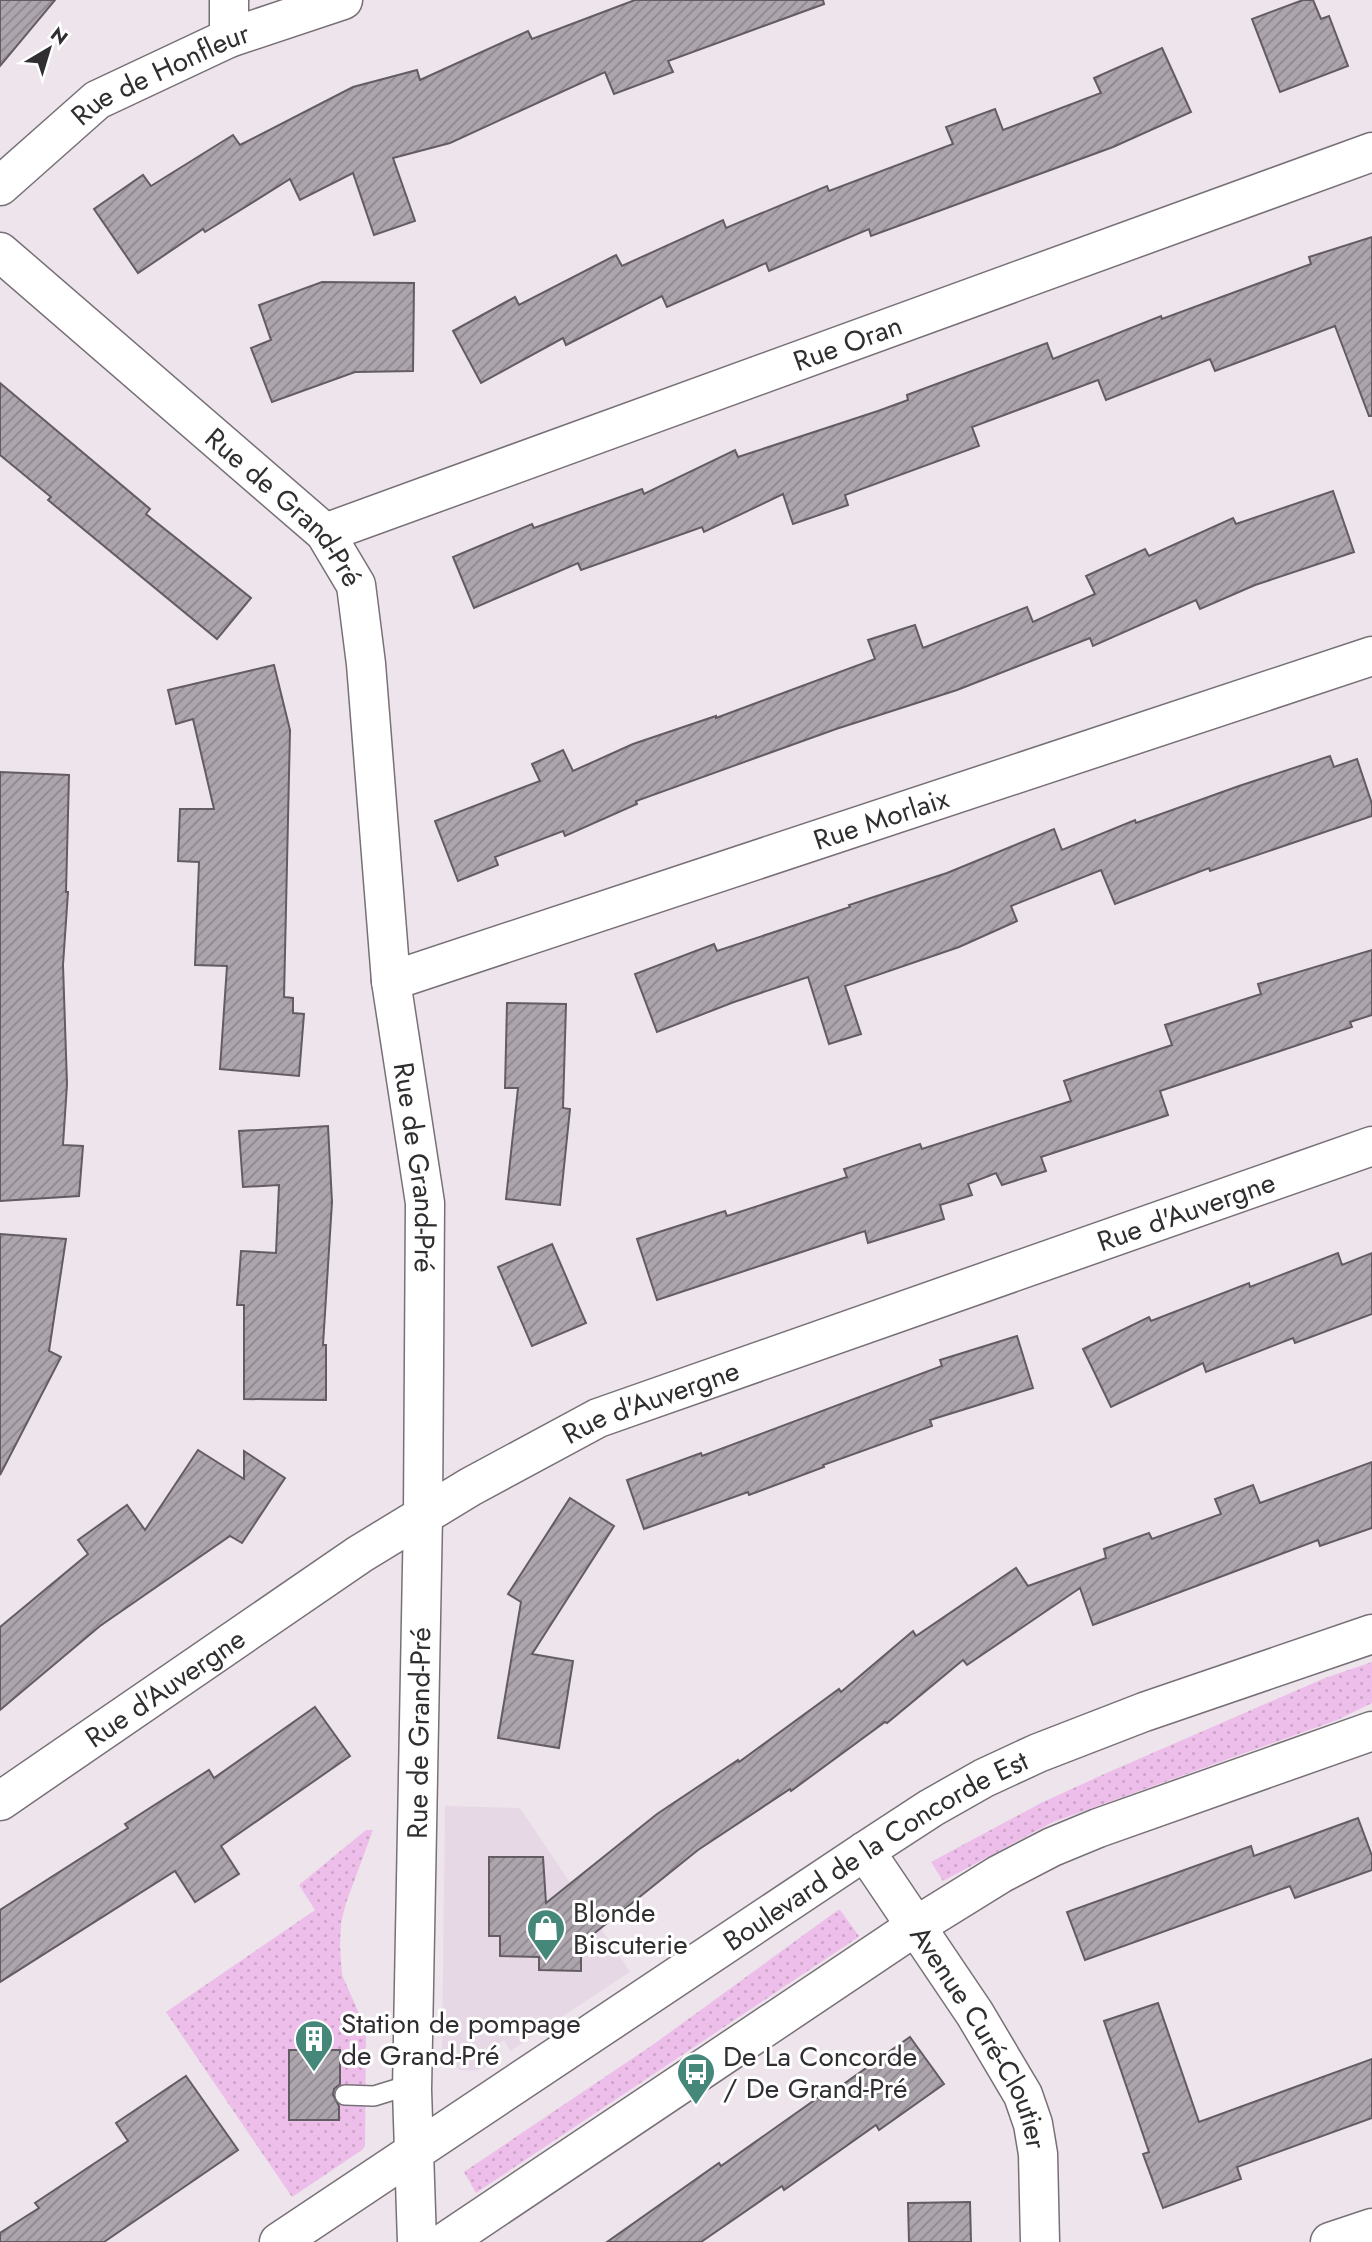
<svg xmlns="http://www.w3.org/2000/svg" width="1372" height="2242" font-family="Jost,sans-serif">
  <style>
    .built { fill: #e7d8e6 }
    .green { fill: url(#green-dots) }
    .building { fill: url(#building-hatch); stroke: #635c63; stroke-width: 2 }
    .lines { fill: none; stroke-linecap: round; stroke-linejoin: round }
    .lane-casing { stroke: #787077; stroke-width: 22 }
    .street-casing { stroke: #787077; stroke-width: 41 }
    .secondary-casing { stroke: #787077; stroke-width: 41 }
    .lane { stroke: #fff; stroke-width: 19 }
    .street { stroke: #fff; stroke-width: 38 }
    .secondary { stroke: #fff; stroke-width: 38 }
    .labels { text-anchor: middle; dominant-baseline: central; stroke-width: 6; stroke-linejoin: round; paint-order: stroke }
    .street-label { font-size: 28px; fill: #312e31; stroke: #fff }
    .poi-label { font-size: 28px; fill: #312e31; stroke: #fff; text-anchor: start }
  </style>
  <defs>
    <pattern id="green-dots" width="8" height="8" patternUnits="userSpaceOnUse" patternTransform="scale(1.75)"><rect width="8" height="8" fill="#edbeea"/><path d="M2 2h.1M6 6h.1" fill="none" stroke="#cca4c9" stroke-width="1.8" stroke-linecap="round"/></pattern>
    <pattern id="building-hatch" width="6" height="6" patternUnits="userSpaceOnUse" patternTransform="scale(1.75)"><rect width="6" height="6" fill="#ada5ad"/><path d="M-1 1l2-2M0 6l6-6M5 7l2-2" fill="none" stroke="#8d878d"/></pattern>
  </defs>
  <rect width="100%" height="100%" fill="#ede4ec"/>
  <polygon class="built" points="445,1806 520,1808 630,1972 510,2051 504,2040 482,2053 489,2066 475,2071 460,2070 455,2067 450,2058 442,2059"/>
  <g class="green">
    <polygon points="1372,1662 1372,1703 1337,1720 1053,1822 943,1881 931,1862 1041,1803 1102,1775 1325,1678"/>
    <polygon points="366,1830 373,1830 346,1903 341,1923 340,1946 342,1975 366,2029 365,2146 362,2150 292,2197 166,2012 315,1910 299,1885"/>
    <polygon points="838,1910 840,1910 859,1936 857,1938 476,2193 464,2172 654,2044"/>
  </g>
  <g class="building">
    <polygon points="0,0 55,0 0,66"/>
    <polygon points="635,0 823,0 824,4 668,61 673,72 614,94 605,72 450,143 393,158 415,221 374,235 353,173 300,200 290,179 205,232 203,229 138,273 94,209 143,175 151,186 233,135 240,145 353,87 417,70 420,80 528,31 532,39"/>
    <polygon points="1303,0 1313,0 1321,19 1329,16 1348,66 1280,92 1252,19"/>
    <polygon points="1162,48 1191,112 1113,147 871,236 869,229 769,271 766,263 667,307 662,296 566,345 563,338 481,383 453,331 515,297 519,305 616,255 622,266 723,220 726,228 827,186 829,191 953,144 946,127 995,109 1003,130 1101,93 1094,78"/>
    <polygon points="1372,237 1372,416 1369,416 1335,326 1215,371 1210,359 1106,400 1098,380 972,427 979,446 845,495 848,505 793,524 783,494 704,532 702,527 581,570 578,563 474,608 453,557 532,524 534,528 642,489 644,494 735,450 738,457 878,411 908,400 907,395 1047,343 1053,359 1161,316 1162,319 1311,264 1309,257"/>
    <polygon points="322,282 414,283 413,371 355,372 272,402 251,348 271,340 259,305"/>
    <polygon points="0,383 150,509 146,514 251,598 217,639 48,500 51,497 0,455"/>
    <polygon points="1333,491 1354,552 1255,585 1200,609 1196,600 1093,646 1090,638 957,690 836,729 636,801 637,804 565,836 563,831 495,857 498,865 458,881 435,821 540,781 532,764 563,750 573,771 633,744 716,716 716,718 875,659 868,640 915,625 923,648 1027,607 1033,622 1095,594 1086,576 1145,549 1149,556 1233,518 1236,524"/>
    <polygon points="274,665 290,730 284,997 293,998 293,1013 304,1014 299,1076 220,1069 227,966 195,965 199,862 178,861 180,809 214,809 193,719 176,724 168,690"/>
    <polygon points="1330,756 1334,767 1357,759 1372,804 1372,816 1210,871 1209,868 1115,904 1101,870 1011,906 1017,921 959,947 845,986 861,1034 829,1044 808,977 734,1002 657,1032 635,974 714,944 717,951 850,907 849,905 947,873 1054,829 1062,850 1135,820 1136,823 1239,786"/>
    <polygon points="0,772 69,775 66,892 68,892 63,965 67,1084 63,1145 83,1146 79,1196 0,1201"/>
    <polygon points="1372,950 1372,1015 1350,1022 1352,1027 1160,1091 1168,1115 1041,1157 1046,1171 1002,1185 996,1173 968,1184 972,1195 940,1205 944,1219 868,1243 865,1231 657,1300 637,1239 725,1211 727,1216 847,1177 844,1169 920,1144 922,1149 1071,1101 1064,1081 1172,1045 1165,1025 1261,994 1258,984"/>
    <polygon points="507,1003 566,1004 563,1108 570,1109 560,1205 506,1199 518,1088 505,1088"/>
    <polygon points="328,1126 332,1202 323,1345 326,1345 326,1400 244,1399 244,1305 237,1305 241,1251 276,1253 279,1185 243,1187 239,1131"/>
    <polygon points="0,1234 66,1239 49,1351 61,1357 0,1475"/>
    <polygon points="552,1244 586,1323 532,1346 498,1267"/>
    <polygon points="1338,1253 1342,1265 1372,1253 1372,1314 1295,1343 1293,1338 1206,1372 1203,1363 1111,1407 1083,1349 1149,1317 1151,1321 1249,1283 1250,1287"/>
    <polygon points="1017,1336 1033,1388 930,1420 932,1426 823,1465 824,1467 749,1495 748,1492 644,1529 627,1480 701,1453 702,1456 942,1366 940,1360"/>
    <polygon points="198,1450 244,1479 244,1451 285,1478 242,1543 230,1536 100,1626 0,1710 0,1627 88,1554 78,1540 127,1505 145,1530"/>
    <polygon points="1372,1462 1372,1528 1320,1546 1318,1540 1093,1625 1080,1588 967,1665 963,1660 887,1723 885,1722 791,1791 790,1789 698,1850 581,1944 581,1971 539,1970 539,1957 500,1956 500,1936 489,1936 489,1857 543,1857 546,1903 657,1814 738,1760 739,1762 839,1689 841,1692 913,1631 916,1636 1016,1568 1028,1586 1106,1558 1104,1549 1149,1533 1152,1539 1221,1514 1215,1499 1253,1485 1260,1503"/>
    <polygon points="570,1498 614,1526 532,1654 573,1661 559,1748 498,1738 521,1602 508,1594"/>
    <polygon points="315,1707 350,1756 221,1846 239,1874 195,1902 175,1871 0,1982 0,1910 128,1828 125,1824 209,1770 214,1778"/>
    <polygon points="1358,1818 1372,1856 1372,1870 1295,1898 1290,1886 1085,1960 1067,1912 1251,1846 1254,1856"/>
    <polygon points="1158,2003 1199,2122 1372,2059 1372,2118 1237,2167 1241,2179 1163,2208 1143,2154 1149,2152 1104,2021"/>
    <polygon points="910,2037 944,2084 879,2130 876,2125 784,2190 782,2186 701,2242 607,2242 719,2163 721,2166 819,2097 821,2100"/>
    <polygon points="289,2050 340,2050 340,2084 334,2089 333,2095 339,2106 339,2120 289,2120"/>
    <polygon points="186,2076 238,2150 104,2242 0,2242 0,2233 39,2208 35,2203 128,2141 116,2123"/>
    <polygon points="970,2202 971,2242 909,2242 908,2203"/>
  </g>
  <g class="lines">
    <defs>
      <polyline id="lane" points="345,2095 374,2096 413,2084"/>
      <g id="street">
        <polyline points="229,0 229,38"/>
        <path id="s1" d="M0,186l97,-86 132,-62 114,-38"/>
        <path id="s2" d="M0,252l325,281 31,52 10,79 25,317 34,222 -2,312 -11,575 5,152"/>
        <path id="s3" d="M325,533l1047,-381"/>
        <path id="s4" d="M391,981l981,-325"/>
        <path id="s5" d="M0,1801l360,-247 110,-67 128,-69 774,-272"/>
        <path id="s6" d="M865,1851l110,163 48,81 10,29 5,30 2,88"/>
        <polyline points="1330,2242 1372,2228"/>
      </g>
      <g id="secondary">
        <path id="s7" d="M279,2242l586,-391 66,-43 53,-30 54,-25 106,-41 228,-78"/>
        <polyline points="445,2242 916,1926 1000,1874 1052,1847 1098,1828 1372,1731"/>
      </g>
    </defs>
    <use href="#lane" class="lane-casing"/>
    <use href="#street" class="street-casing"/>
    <use href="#secondary" class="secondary-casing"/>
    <use href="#lane" class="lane"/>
    <use href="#street" class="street"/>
    <use href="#secondary" class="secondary"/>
  </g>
  <defs>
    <symbol id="shop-pin" viewBox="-11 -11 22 30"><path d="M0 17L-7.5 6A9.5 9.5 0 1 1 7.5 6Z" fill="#45887a" stroke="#fff"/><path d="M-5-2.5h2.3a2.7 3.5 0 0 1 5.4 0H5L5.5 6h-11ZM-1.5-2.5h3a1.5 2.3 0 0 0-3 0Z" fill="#fff"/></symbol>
    <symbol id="building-pin" viewBox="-11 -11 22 30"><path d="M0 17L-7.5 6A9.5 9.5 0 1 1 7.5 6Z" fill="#45887a" stroke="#fff"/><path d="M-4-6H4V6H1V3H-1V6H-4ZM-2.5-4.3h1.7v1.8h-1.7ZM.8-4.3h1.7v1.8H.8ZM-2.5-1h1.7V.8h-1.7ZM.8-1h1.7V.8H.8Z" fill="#fff"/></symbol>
    <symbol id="bus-pin" viewBox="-11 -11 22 30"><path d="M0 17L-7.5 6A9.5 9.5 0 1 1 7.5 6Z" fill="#45887a" stroke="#fff"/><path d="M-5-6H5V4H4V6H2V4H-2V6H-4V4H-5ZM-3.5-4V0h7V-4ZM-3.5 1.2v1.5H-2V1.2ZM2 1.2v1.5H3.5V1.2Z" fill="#fff"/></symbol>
  </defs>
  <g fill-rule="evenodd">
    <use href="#shop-pin" x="524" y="1906" width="44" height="60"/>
    <use href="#building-pin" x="292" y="2017" width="44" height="60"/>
    <use href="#bus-pin" x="674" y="2050" width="44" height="60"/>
  </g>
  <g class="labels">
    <g class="street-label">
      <text stroke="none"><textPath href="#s1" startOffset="198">Rue de Honfleur</textPath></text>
      <text stroke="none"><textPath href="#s3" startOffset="556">Rue Oran</textPath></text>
      <text stroke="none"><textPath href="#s2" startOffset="383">Rue de Grand-Pré</textPath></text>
      <text stroke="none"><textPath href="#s4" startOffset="516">Rue Morlaix</textPath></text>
      <text stroke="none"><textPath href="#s2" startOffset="1076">Rue de Grand-Pré</textPath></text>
      <text stroke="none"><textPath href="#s5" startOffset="1334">Rue d'Auvergne</textPath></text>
      <text stroke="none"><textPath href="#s5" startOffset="766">Rue d'Auvergne</textPath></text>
      <text stroke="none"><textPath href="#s5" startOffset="200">Rue d'Auvergne</textPath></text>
      <text transform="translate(419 1733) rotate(-89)">Rue de Grand-Pré</text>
      <text stroke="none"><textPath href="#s7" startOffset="714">Boulevard de la Concorde Est</textPath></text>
      <text stroke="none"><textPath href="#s6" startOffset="220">Avenue Curé-Cloutier</textPath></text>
    </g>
    <g class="poi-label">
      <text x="573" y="1912">Blonde<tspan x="573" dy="32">Biscuterie</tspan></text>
      <text x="341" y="2023">Station de pompage<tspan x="341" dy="32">de Grand-Pré</tspan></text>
      <text x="723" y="2056">De La Concorde<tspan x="723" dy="32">/ De Grand-Pré</tspan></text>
    </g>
  </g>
  <g transform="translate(49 49) rotate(38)" stroke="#ffffff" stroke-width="5" paint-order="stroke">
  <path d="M0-5L12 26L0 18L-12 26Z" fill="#312e31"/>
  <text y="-10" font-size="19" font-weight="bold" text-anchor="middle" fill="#312e31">N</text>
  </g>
</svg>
